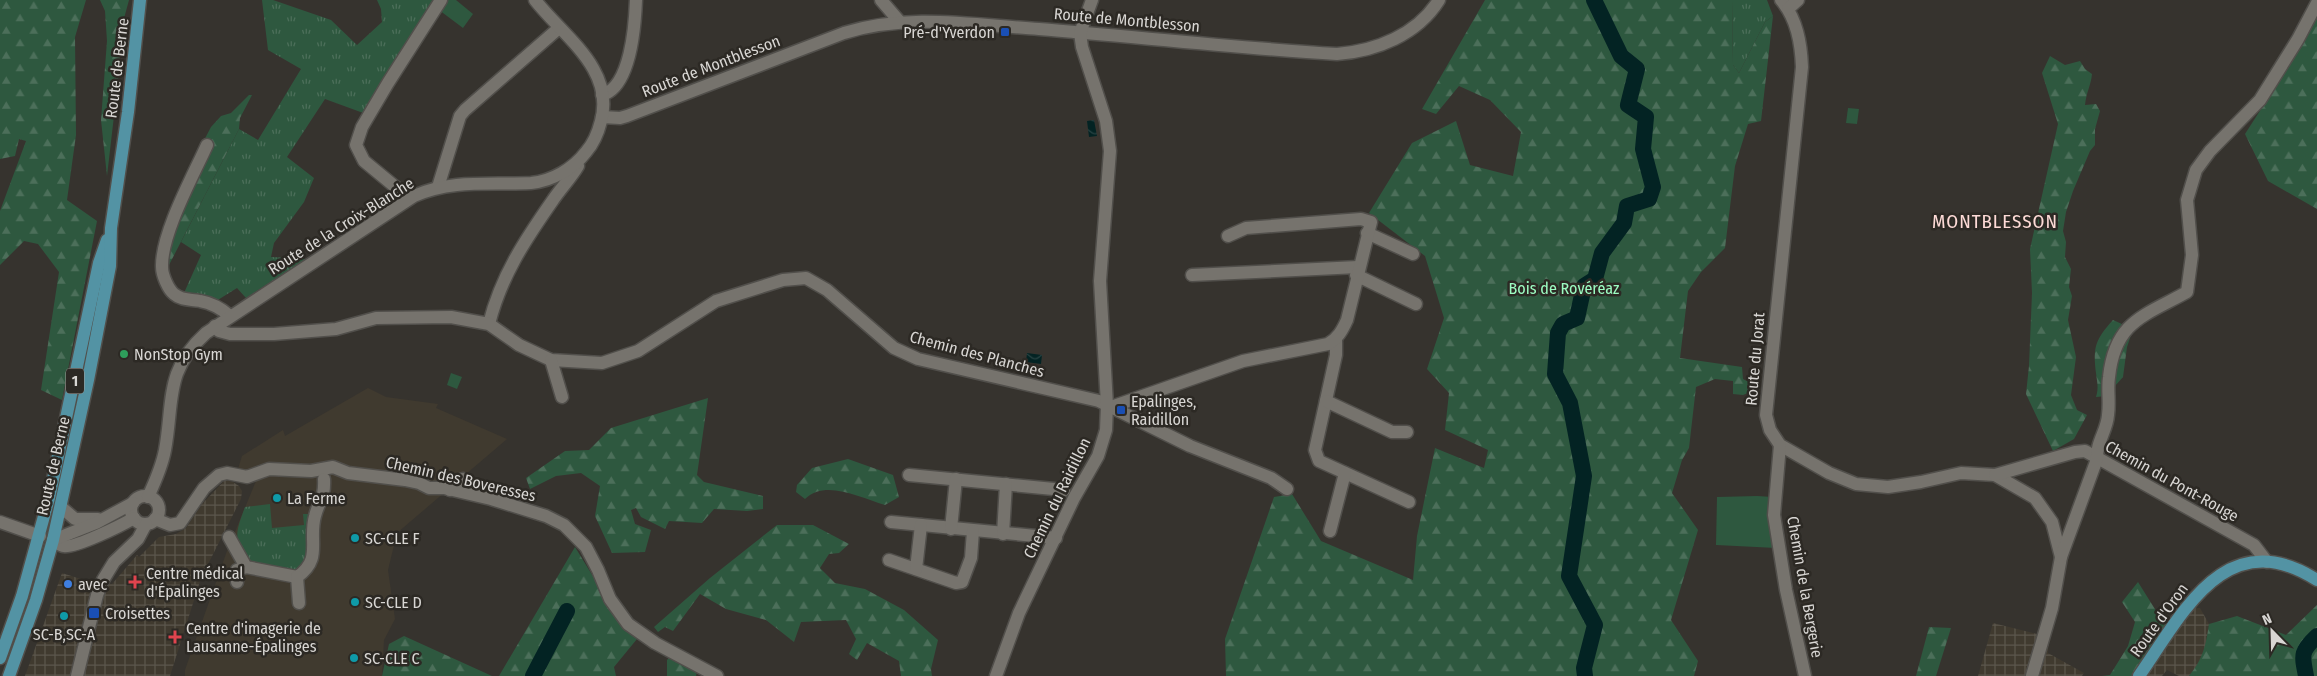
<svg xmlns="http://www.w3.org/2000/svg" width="2317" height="676" font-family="'Fira Sans Condensed',sans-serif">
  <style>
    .built { fill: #403a2f }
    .industrial { fill: url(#industrial-grid) }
    .grass { fill: url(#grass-tufts) }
    .forest { fill: url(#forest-firs) }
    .garden { fill: #2e583f }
    .water { fill: url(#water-waves) }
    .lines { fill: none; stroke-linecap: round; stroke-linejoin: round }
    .river { stroke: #032323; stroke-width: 16 }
    .minor-casing { stroke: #514f4b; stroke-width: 15 }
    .major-casing { stroke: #514f4b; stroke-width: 15 }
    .minor { stroke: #76736d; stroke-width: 12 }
    .major { stroke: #5393a4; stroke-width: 12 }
    .transit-dot { fill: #1a4fb4; stroke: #2c2924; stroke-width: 2 }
    .leisure-dot { fill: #2e9e5b; stroke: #2c2924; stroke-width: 2 }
    .culture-dot { fill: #0f9aa8; stroke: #2c2924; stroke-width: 2 }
    .health-dot { fill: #e0444e; stroke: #2c2924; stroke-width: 2 }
    .shop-dot { fill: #3f7fe0; stroke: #2c2924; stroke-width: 2 }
    .labels { text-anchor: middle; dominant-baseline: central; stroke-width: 5; stroke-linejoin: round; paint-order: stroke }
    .shield { fill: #2c2924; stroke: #a4a29e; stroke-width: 1 }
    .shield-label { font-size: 15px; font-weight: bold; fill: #d8d6d3 }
    .street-label { font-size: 16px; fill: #d8d6d3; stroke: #2c2924 }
    .poi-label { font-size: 16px; fill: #d8d6d3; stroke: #2c2924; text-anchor: start }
    .park-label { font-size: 16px; fill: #9cfcc2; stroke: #2c2924 }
    .quarter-label { font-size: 19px; letter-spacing: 1px; fill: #fddad6; stroke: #2c2924 }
  </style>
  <defs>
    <pattern id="industrial-grid" width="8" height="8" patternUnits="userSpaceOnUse" patternTransform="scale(1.25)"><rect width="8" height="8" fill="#403a2f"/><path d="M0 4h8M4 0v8" fill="none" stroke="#5b564c"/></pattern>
    <pattern id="grass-tufts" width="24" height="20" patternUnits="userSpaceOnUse" patternTransform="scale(1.25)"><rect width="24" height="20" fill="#2e583f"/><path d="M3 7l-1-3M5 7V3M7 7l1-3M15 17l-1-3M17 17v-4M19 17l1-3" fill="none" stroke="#4c6f5a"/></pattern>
    <pattern id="forest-firs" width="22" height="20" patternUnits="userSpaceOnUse" patternTransform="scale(1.25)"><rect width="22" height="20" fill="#2e583f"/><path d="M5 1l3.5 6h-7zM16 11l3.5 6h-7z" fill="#4c6f5a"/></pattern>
    <pattern id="water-waves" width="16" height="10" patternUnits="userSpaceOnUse" patternTransform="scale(1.25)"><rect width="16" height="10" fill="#032323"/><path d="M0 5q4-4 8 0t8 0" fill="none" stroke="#274242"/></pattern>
  </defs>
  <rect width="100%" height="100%" fill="#36332e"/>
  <polygon class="built" points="368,388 386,397 438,404 436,408 507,439 397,533 388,570 395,619 384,640 382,676 185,676 185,670 227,551 256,481 249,474 237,472 242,456 283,430 285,436"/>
  <g class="industrial">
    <polygon points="225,480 233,482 239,486 242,491 241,499 201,578 170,676 25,676 62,573 87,581 112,584 137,555 139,557 159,537 176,534 186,528 202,504"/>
    <polygon points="2192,608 2200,608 2209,624 2206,650 2199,665 2189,676 2179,676 2167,670 2162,676 2132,676 2169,621 2182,625"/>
    <polygon points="1993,623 2049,637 2048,653 2084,673 2082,676 1978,676"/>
  </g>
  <g class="grass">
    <polygon points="262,0 273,0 331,20 357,45 382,22 381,9 377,0 439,0 366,114 325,99 287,157 314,178 304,202 274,243 271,257 306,259 246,298 237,288 213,303 184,293 201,255 181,242 239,129 258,140 301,69 268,50"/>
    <polygon points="1732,0 1767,0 1773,16 1765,22 1739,73 1733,65"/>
    <path d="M270,504l2,24 32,-3 -1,-11h8l-2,44 -14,13 -42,-7c-21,-23 -18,-30 -8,-57z"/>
  </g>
  <g class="forest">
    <polygon points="0,0 86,0 75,37 76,135 67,200 97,221 62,400 41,390 59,272 38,244 24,241 0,265 0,211 26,141 19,139 15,156 0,159"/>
    <polygon points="100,0 129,0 120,33 120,64 107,176 101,120 107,41 105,11"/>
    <polygon points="1485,0 1732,0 1733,65 1739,73 1765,22 1773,16 1761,121 1748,124 1735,166 1725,248 1701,272 1688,291 1680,358 1742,367 1743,379 1760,388 1743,395 1733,394 1733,381 1715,379 1696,387 1689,448 1682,460 1672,493 1698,530 1671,620 1698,661 1694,676 1226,676 1225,639 1274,497 1292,494 1321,541 1413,580 1417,536 1435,448 1484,468 1488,450 1445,430 1449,393 1427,369 1444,318 1425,256 1369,213 1412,143 1456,121 1470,165 1513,176 1521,132 1490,100 1459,86 1436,114 1422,109"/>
    <polygon points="2317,17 2317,209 2268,181 2245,134 2306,39"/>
    <path d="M2050,56l15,9 15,-4 5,8 7,5c-1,11 -6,19 -7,31l11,-1 4,7 -5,18v16l-5,6 -17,40 -7,21 -3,19 3,11 -1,15 6,12 -2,18 3,9 -4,24 8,37 -5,38 6,15 10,5 -13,24 -21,12 -27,-57 3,-28 3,-73 -2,-44 28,-125 -16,-51z"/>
    <polygon points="249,95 252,95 240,118 239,129 169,265 155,261 186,175 211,127 221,116 231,113"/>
    <path d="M2113,320l20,9 -6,18 -4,30 -17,19 -10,1c3,-9 1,-15 0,-24 -3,-26 -1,-33 17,-53z"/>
    <polygon points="708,398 697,475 704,482 763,496 763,509 747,511 714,509 702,523 669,521 665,529 641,517 636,508 631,510 635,524 651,530 645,552 612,553 595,516 600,486 581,473 556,476 530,489 526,478 565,451 589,450 611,428"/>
    <path d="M848,459l45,16 6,22 -14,8c-25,-7 -59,-26 -80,-6l-9,-7 1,-7 15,-17z"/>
    <polygon points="777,525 813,525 849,544 839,553 829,554 820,568 835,583 865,589 904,610 938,640 931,669 932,676 901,676 899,661 867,643 857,660 849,654 856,639 846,620 801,622 794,642 766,620 726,609 700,594 673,631 665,627 658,632 654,627 710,578"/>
    <polygon points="575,547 621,622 637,639 614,667 616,676 499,676"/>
    <polygon points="2138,582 2158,614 2169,621 2132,676 2102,676 2110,675 2128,646 2135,622 2122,602"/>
    <path d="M2317,605v71h-128c14,-17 17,-31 20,-52l28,-8 49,19z"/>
    <polygon points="1929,627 1951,628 1936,676 1916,676"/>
    <polygon points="404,636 492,676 382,676 389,644"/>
    <polygon points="671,656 697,671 696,676 667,676 667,660"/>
  </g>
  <g class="garden">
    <polygon points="446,0 456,0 473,14 463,28 439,10"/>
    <polygon points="1848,108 1859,109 1857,124 1846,123"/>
    <polygon points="451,373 462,377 457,389 447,385"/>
    <polygon points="1757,496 1773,497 1776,548 1716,545 1717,497"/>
  </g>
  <g class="water">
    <polygon points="1094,120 1097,136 1089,137 1087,121"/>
    <polygon points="1027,353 1042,355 1041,364 1026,362"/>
  </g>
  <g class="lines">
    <g class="river">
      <polyline points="533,676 567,611"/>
      <polyline points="1585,676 1584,668 1595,625 1569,576 1584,476 1570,403 1555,374 1558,333 1563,324 1577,318 1584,286 1595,279 1602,253 1624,223 1627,206 1649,199 1653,187 1643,149 1646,117 1628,105 1637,69 1621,56 1594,0"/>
      <path d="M2306,676c-4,-21 -6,-24 11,-40"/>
    </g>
    <defs>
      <g id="minor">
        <polyline points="881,0 899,21"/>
        <path d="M1781,0c16,19 20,43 21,67l-36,348 4,15 10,15 49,28 27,11 32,3 33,-5 40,-9 34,2 40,23 17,24 9,35 -9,51 -20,68"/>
        <polyline points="1788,9 1798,0"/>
        <path d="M602,95c29,-8 33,-70 34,-95"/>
        <path d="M602,117l18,1 7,-2 217,-83c64,-20 130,-8 195,-4 99,8 198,19 298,25 39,-3 80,-19 102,-54"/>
        <path d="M207,145c-14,31 -46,89 -45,122 0,8 6,22 12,27 8,7 17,5 26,7 11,2 22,8 30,15"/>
        <polyline points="438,187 460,116 465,110 559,28"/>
        <polyline points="404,194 364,161 356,145 362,127 388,83 441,0"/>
        <polyline points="1367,233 1413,254"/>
        <polyline points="1192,275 1358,267"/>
        <polyline points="1356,275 1416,304"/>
        <path d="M489,324c12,-48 36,-84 64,-124 8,-12 18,-22 25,-34"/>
        <polyline points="215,326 219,331 230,334 274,334 336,329 376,318 451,317 489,324 519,345 551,360 602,363 638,351 716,301 783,280 806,278 827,290 894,348 918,359 1099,401 1190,446 1271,478 1287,489"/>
        <polyline points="1336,339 1336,355 1315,450 1319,461 1409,502"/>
        <polyline points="551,360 562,397"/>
        <polyline points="1326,401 1392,432 1407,432"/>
        <path d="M1111,407l132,-46 85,-17c10,-6 14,-13 19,-24l24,-98 -10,-3 -115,9 -18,8"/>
        <polyline points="1780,445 1774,515 1786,590 1805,676"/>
        <polyline points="909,475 1064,490"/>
        <polyline points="1995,475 2075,452 2085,451 2254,545 2267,562"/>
        <polyline points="450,490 463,479"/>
        <circle cx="145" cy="510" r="14"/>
        <path d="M148,497c7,-15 14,-31 17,-47 9,-49 -1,-79 41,-117l208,-137c38,-17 77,-11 117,-13 21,-2 42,-14 55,-31 8,-9 12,-19 15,-31 14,-52 -38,-85 -66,-121"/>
        <polyline points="61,507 75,519 98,519"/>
        <polyline points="155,519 170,525 180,523 204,488 219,475 227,473 247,477 269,469 311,471 333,467 348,473 405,480 419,483 429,488 444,488 491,499 546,516 564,525 586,547 598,570 610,599 628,624 655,643 717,676"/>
        <polyline points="0,522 40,536"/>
        <polyline points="891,522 1056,538"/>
        <polyline points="951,529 956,479"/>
        <polyline points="1330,531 1345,473"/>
        <polyline points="1003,534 1006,484"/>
        <path d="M229,537l17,30 51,10c26,-18 11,-36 18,-61 4,-16 10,-17 9,-37"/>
        <path d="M53,540c3,2 6,5 10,6 11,3 59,-21 71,-28"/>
        <polyline points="53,540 96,523 133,503"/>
        <path d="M2061,557l36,-98c-1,-17 10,-28 11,-44 2,-13 -1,-26 1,-38 6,-56 35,-61 78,-85l5,-37 -5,-55 9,-30 14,-19 50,-51 38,-61 19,-36"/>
        <polyline points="889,560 956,583 962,582 971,558 973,531"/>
        <polyline points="916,569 921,525"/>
        <polyline points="297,577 299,603"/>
        <polyline points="237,582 237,570 246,567"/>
        <polyline points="77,676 97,595 103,580 114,562 138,539 146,524"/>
        <polyline points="996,676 1019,613 1074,498 1098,456 1106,430 1107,405 1100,281 1110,151 1106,121 1082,47 1080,33 1092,0"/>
      </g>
      <g id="major">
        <polyline points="0,658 22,596 49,498 99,263 107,240"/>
        <polyline points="9,676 36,600 53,540 88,380 110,266 111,228 128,112 140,0"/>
        <path d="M2139,676c44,-63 87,-154 178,-96"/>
      </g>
    </defs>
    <use href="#minor" class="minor-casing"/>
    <use href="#major" class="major-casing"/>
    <use href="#minor" class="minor"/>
    <use href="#major" class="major"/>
  </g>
  <g class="transit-dot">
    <rect x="1000" y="27" width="10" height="10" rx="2.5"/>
    <rect x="1116" y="405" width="10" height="10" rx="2.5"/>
    <rect x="88" y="607" width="12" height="12" rx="2.5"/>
  </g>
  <circle class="leisure-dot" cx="124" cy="354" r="5"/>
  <g class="culture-dot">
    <circle cx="277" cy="498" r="5"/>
    <circle cx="355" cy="538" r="5"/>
    <circle cx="355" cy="602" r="5"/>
    <circle cx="64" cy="616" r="5"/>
    <circle cx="354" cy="658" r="5"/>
  </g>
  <g class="health-dot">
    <path d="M132.5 574.5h5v5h5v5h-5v5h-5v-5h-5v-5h5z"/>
    <path d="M172.5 629.5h5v5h5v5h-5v5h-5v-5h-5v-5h5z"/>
  </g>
  <circle class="shop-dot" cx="68" cy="584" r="5"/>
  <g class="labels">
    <rect class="shield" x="66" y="368.5" width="18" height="25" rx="4"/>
    <g class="shield-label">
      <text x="75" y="381">1</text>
    </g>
    <g class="street-label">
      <text transform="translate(1127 20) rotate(5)">Route de Montblesson</text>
      <text transform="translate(711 66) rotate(-21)">Route de Montblesson</text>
      <text transform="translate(117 68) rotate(-83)">Route de Berne</text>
      <text transform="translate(341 226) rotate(-32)">Route de la Croix-Blanche</text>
      <text transform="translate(977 354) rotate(15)">Chemin des Planches</text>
      <text transform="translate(1755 359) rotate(-85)">Route du Jorat</text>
      <text transform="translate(53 466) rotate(-77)">Route de Berne</text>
      <text transform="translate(461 479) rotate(13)">Chemin des Boveresses</text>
      <text transform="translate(2172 481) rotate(29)">Chemin du Pont-Rouge</text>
      <text transform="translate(1057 498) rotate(-64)">Chemin du Raidillon</text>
      <text transform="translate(1805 587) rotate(80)">Chemin de la Bergerie</text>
      <text transform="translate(2159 620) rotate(-54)">Route d'Oron</text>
    </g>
    <g class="poi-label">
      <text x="995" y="32" text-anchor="end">Pré-d'Yverdon</text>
      <text x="134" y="354">NonStop Gym</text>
      <text x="1131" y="401">Epalinges,<tspan x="1131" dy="18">Raidillon</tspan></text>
      <text x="287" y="498">La Ferme</text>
      <text x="365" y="538">SC-CLE F</text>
      <text x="146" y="573">Centre médical<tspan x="146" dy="18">d'Épalinges</tspan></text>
      <text x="78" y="584">avec</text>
      <text x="365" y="602">SC-CLE D</text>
      <text x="105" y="613">Croisettes</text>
      <text x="186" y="628">Centre d'imagerie de<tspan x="186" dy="18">Lausanne-Épalinges</tspan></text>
      <text x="64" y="634" text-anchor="middle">SC-B,SC-A</text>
      <text x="364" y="658">SC-CLE C</text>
    </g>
    <g class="park-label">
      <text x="1564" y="288">Bois de Rovéréaz</text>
    </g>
    <g class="quarter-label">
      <text x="1995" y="221">MONTBLESSON</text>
    </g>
  </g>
  <g transform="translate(2272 631) rotate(337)" stroke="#2c2924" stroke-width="4" paint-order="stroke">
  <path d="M0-4L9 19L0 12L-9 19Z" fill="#d8d6d3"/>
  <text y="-8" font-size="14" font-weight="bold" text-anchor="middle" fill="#d8d6d3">N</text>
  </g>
</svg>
